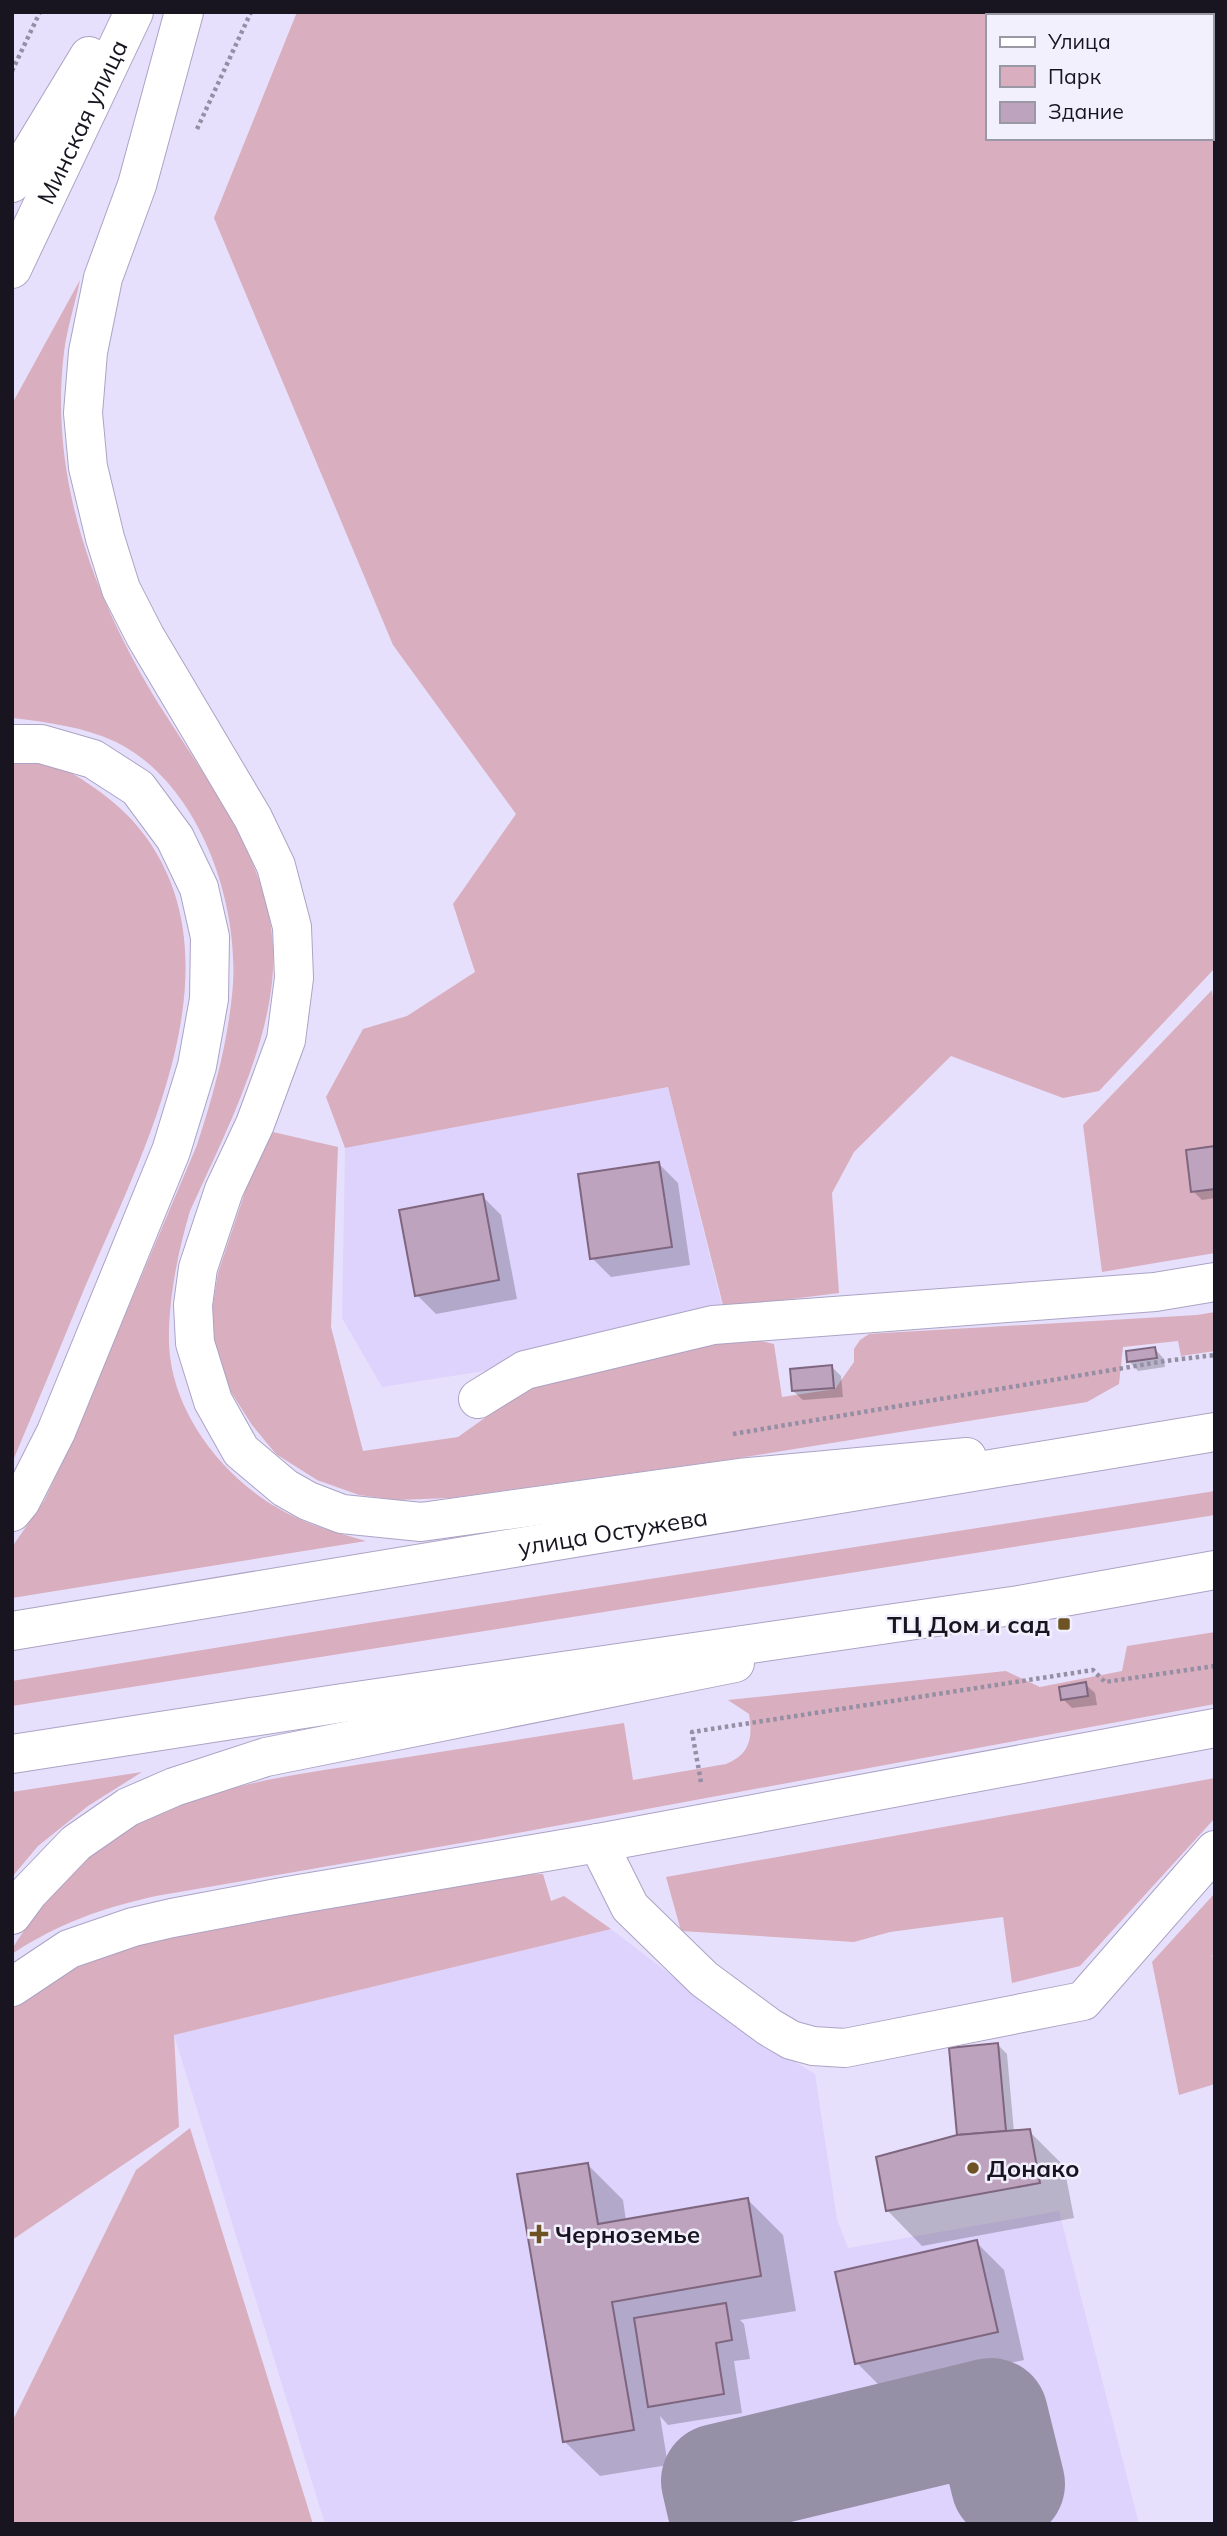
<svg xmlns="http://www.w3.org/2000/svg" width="1227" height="2536" font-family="Mulish,sans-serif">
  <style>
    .built { fill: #ded3fd }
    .green { fill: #d9aebe; fill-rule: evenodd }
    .shadow { fill: #0003 }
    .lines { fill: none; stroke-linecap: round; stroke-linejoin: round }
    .taxiway { stroke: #9690a6; stroke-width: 114 }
    .building { fill: #bea3bf; stroke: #7f667f; stroke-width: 2 }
    .minor-casing { stroke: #aca3c4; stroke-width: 40 }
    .major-casing { stroke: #aca3c4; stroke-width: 40 }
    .path { stroke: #958fa5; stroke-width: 4.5; stroke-dasharray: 3.5 3.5; stroke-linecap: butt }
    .minor { stroke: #fff; stroke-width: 38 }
    .major { stroke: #fff; stroke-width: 38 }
    .poi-dot { fill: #6e5325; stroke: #f3f0fe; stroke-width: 2.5 }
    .labels { text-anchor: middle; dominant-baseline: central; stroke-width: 5; stroke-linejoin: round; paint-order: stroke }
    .street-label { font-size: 24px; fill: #181521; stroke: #f3f0fe }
    .poi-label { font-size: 24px; font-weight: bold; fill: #181521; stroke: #f3f0fe; text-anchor: start }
  </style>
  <rect width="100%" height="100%" fill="#e7e0fc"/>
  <g class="built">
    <polygon points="668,1087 729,1333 382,1387 342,1318 345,1148"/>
    <polygon points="611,1929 740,2028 815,2074 837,2219 848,2248 1059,2211 1139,2524 325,2524 174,2035"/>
  </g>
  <g class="green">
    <path d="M297,12h918v956l-116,123 -36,7 -112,-42 -97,96 -22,41 7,100 -104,13 -9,11 -58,-230 -323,61 -19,-51 37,-68 44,-13 68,-44 -22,-68 63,-90 -123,-169 -179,-427zM987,16h224v122h-224z"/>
    <path d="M80,280c-5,24 -13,48 -16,72 -16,131 34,257 103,365 44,69 101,144 106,229 5,87 -48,187 -83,265 -12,40 -22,90 -21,132 2,67 51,131 107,164 27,17 59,25 90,34l-354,57v-51l32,-46 21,-44 132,-312c16,-49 30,-99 35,-150 10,-88 -32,-212 -116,-253 -32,-15 -69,-20 -104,-24v-314z"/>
    <path d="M12,761c12,1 26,1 37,3 25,6 66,37 83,56 119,132 11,331 -47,467 -24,58 -48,117 -73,176z"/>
    <polygon points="1212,990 1215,1016 1215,1253 1102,1272 1083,1125"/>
    <polygon points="273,1132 338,1147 331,1327 363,1451 458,1437 531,1385 721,1342 757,1340 774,1344 782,1397 835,1389 854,1362 854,1349 860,1340 869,1334 883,1333 1197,1315 1215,1312 1215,1351 1181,1356 1178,1341 1123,1347 1119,1384 1087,1402 733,1459 450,1498 397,1500 359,1495 317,1480 276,1454 252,1425 224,1381 214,1339 211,1316 218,1273 248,1183"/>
    <polygon points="1215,1491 1215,1515 12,1706 12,1681 380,1621"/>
    <path d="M1215,1632v72l-725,134 -334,58c-54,12 -97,27 -144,58v-5c27,-43 57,-80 99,-109 80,-55 184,-65 278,-80 78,-12 157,-25 235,-37l9,57 93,-16c24,-10 27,-26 23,-50l-21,-14 278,-29 34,16 82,-16 5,-25z"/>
    <polygon points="142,1772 88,1806 38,1846 12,1877 12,1792"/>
    <polygon points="1215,1778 1215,1818 1080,1966 1012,1983 1003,1917 890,1932 854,1942 681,1931 666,1877"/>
    <path d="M543,1874l8,27 13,-5 47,33 -437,106 5,92 -167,113v-233c78,-65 186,-76 281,-94 70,-12 141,-25 211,-38z"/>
    <polygon points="1215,1893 1215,1955 1212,1956 1215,1960 1215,2084 1179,2095 1152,1962"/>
    <polygon points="190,2128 313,2524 12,2524 12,2422 136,2170"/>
  </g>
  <g class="shadow">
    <polygon points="1215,1148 1215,1198 1202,1200 1193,1191"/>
    <polygon points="659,1164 678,1183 690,1265 611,1277 592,1258"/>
    <polygon points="482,1196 501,1215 517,1299 436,1314 417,1295"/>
    <polygon points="1155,1349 1164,1359 1165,1367 1138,1371 1129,1361"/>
    <polygon points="832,1367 841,1376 843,1397 803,1400 793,1391"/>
    <polygon points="1085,1684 1095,1693 1097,1705 1072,1708 1063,1699"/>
    <polygon points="998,2045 1007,2054 1014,2132 1029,2131 1064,2166 1074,2218 922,2246 887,2210 961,2136"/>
    <polygon points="587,2164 623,2200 626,2221 748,2200 783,2235 796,2311 740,2320 744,2324 750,2359 734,2361 742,2413 668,2425 660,2416 668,2465 600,2476 564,2441"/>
    <polygon points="976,2242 1004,2270 1024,2360 885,2391 857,2363"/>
  </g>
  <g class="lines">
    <polyline class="taxiway" points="728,2524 718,2481 991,2415 1008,2484"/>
  </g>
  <g class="building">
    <polygon points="1215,1146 1215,1189 1191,1192 1186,1150"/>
    <polygon points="659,1162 672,1247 590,1259 578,1174"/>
    <polygon points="483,1194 499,1280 415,1296 399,1210"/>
    <polygon points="1155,1347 1157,1358 1127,1362 1126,1351"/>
    <polygon points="832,1365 834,1388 792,1391 790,1369"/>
    <polygon points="1086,1682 1088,1696 1061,1700 1059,1687"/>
    <polygon points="998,2043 1006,2131 957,2135 949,2048"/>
    <polygon points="1030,2129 1040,2183 886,2211 876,2157 957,2135"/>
    <polygon points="588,2163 598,2224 748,2198 761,2276 612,2302 634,2430 563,2442 517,2174"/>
    <polygon points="977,2240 998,2332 855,2364 835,2272"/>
    <polygon points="726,2303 732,2340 716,2343 724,2394 648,2407 634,2318"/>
  </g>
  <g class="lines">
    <defs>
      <g id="minor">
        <polyline points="184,12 137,185 103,278 88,352 83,413 88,467 105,538 121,589 145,636 253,818 276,866 292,927 294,978 286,1040 255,1124 224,1190 198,1268 193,1305 195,1343 213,1401 241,1451 285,1488 308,1501 342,1514 421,1522 739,1478 967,1457"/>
        <polyline points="12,183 89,56"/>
        <path id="s1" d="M12,269l122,-257"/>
        <polyline points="12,744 41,744 93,759 138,788 175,838 199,888 210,937 209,999 197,1066 171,1151 56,1432 21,1501 12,1512"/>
        <polyline points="478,1399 525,1370 713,1325 1155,1292 1215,1282"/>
        <polyline points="598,1843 630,1907 704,1979 769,2027 791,2040 813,2046 845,2048 1083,2001 1215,1850"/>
        <polyline points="12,1915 29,1892 76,1843 128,1807 174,1787 266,1757 735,1663"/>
        <polyline points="12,1987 69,1949 133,1927 172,1918 288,1896 598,1843 1215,1728"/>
      </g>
      <g id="major">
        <path id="s2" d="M12,1631l1203,-199"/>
        <polyline points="12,1754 336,1704 1019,1605 1215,1570"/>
      </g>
    </defs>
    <use href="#minor" class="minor-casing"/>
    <use href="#major" class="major-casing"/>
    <g class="path">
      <polyline points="12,71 40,12"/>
      <polyline points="197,129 251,12"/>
      <polyline points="733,1434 1165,1361 1215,1355"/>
      <polyline points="701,1782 692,1732 1093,1670 1105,1682 1215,1666"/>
    </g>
    <use href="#minor" class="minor"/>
    <use href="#major" class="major"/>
  </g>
  <g class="poi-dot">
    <rect x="1057" y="1617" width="14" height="14" rx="3.5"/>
    <circle cx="973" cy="2168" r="7"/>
    <path d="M535.5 2223.5h7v7h7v7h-7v7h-7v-7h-7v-7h7z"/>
  </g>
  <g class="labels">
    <g class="street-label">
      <text stroke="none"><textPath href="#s1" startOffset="163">Минская улица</textPath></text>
      <text stroke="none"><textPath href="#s2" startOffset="609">улица Остужева</textPath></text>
    </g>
    <g class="poi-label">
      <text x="1050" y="1624" text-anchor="end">ТЦ Дом и сад</text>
      <text x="987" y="2168">Донако</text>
      <text x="555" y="2234">Черноземье</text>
    </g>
  </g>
  <rect width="1227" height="2536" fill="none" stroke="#181521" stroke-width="28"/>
  <rect x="986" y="14" width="228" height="126" fill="#f3f0fe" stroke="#9b98a6" stroke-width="2"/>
  <rect x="1000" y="37" width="35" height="10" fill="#ffffff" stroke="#9b98a6" stroke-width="2"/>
  <text x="1048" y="49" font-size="21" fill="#181521">Улица</text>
  <rect x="1000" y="66" width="35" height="21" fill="#d9aebe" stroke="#9b98a6" stroke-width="2"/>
  <text x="1048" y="84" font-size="21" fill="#181521">Парк</text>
  <rect x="1000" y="102" width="35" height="21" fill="#bea3bf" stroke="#9b98a6" stroke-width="2"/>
  <text x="1048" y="119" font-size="21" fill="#181521">Здание</text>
</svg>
